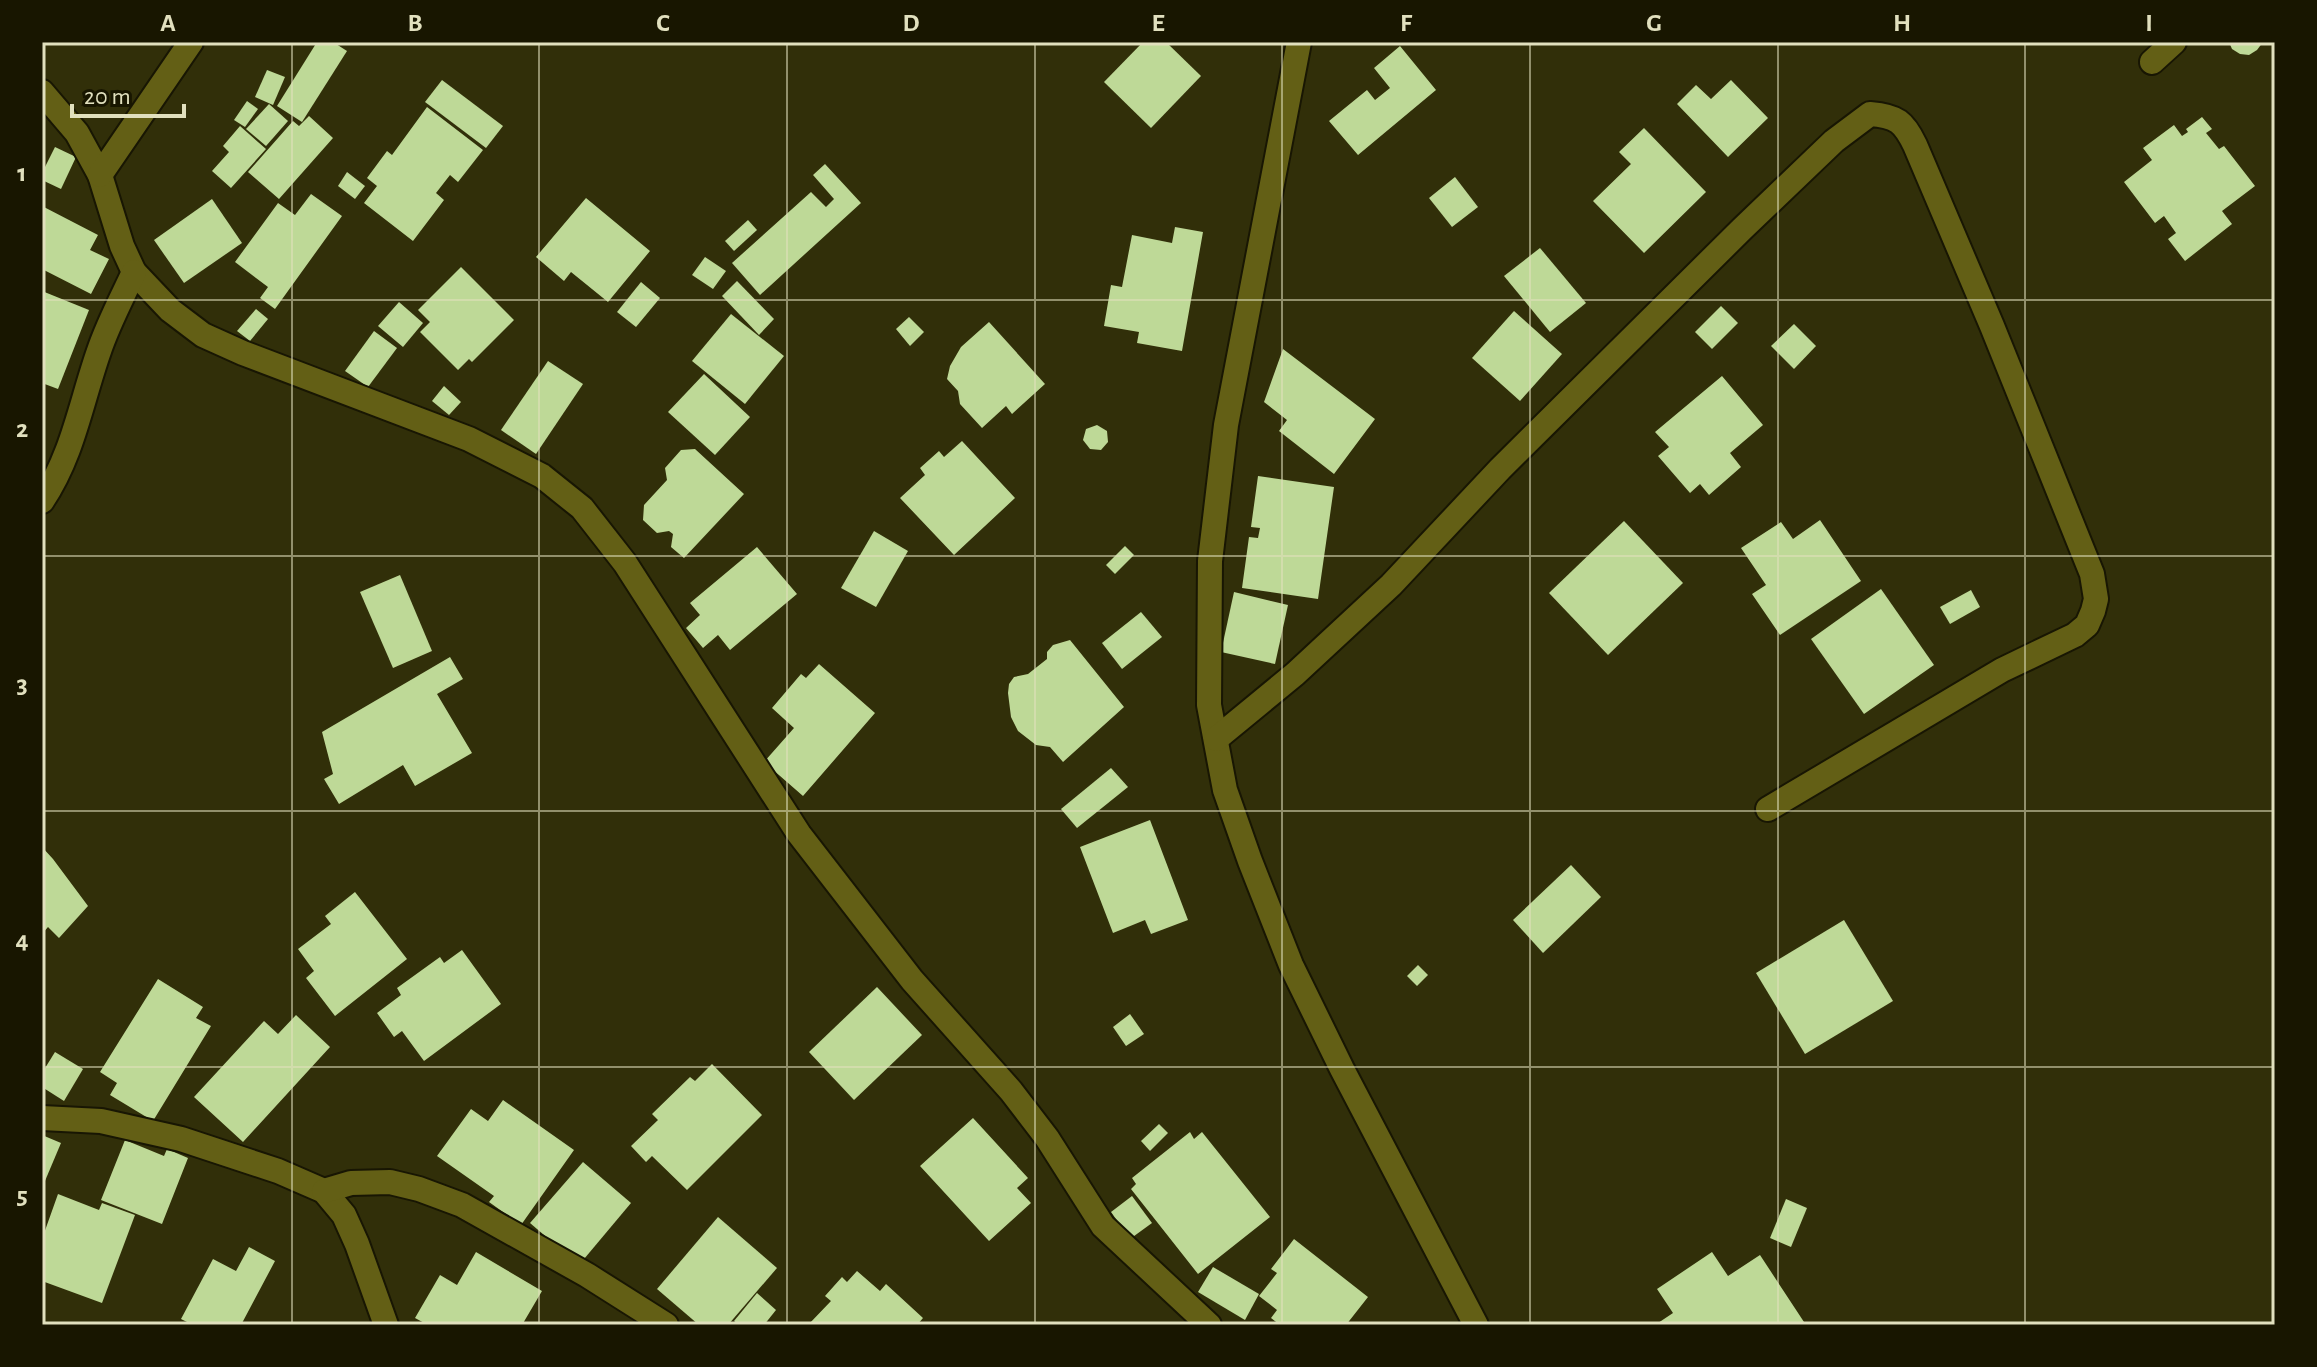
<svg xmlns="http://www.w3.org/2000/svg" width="2317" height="1367" font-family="'Alegreya Sans',sans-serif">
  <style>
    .building { fill: #bed997 }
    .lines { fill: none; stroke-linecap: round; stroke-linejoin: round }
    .street-casing { stroke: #181603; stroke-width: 28 }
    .street { stroke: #635f15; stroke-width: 24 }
    .grid { fill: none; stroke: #e1e0be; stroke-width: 2; stroke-opacity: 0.55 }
    .neatline { fill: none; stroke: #e1e0be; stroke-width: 3 }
    .grid-label { font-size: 26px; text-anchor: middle; font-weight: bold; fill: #e1e0be }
  </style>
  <rect width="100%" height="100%" fill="#312f09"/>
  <g class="building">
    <polygon points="317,42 333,42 347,51 302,122 277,106"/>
    <polygon points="1143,42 1166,42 1201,76 1151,128 1104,82"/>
    <polygon points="2229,42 2263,42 2257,50 2249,55 2240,54 2232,49"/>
    <polygon points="1400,46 1436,90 1358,155 1329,121 1367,90 1375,100 1390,88 1374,68"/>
    <polygon points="267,70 285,77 273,105 255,97"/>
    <polygon points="442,80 503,126 486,148 425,102"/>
    <polygon points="1731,80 1768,118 1728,157 1677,104 1696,85 1711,99"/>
    <polygon points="247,101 258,109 245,127 234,120"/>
    <polygon points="269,104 288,121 266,146 246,129"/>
    <polygon points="427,107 483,150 458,182 450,175 436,193 444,200 413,241 364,203 377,186 367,178 387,151 392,155"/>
    <polygon points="309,116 333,138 279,199 248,172 293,121 299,126"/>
    <polygon points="2202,117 2212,129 2206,133 2219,149 2224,146 2255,186 2222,211 2232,224 2185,261 2168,239 2176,233 2164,216 2155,223 2124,182 2152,160 2143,148 2174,125 2182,136 2188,132 2186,129"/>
    <polygon points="240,126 266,149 231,188 212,171 229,152 223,146"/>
    <polygon points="1644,128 1706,192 1644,253 1593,201 1631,164 1619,152"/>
    <polygon points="55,147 76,157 61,189 42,180 42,173"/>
    <polygon points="825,164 861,203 760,295 732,263 811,192 826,207 834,199 813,175"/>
    <polygon points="347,172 365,186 355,199 338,186"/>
    <polygon points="1455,177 1478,207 1452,227 1429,198"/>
    <polygon points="311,194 342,216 275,309 260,298 268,287 235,262 278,203 295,215"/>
    <polygon points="586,198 650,251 608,302 571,272 564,281 536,257"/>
    <polygon points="212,199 242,243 184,283 154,240"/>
    <polygon points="42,206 98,235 90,250 109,259 91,294 42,269"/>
    <polygon points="748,220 757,230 734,251 725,241"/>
    <polygon points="1175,227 1203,232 1182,351 1137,343 1139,332 1104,326 1111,285 1122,287 1132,235 1172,243"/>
    <polygon points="1540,248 1586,303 1550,332 1504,276"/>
    <polygon points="705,257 726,271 713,289 692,275"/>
    <polygon points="461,267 514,320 472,362 469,359 458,370 420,332 430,322 418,310"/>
    <polygon points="737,281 774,319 759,335 722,296"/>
    <polygon points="641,282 660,298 636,327 617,312"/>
    <polygon points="42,291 89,310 58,389 42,383"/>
    <polygon points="399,302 423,323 403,347 378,326"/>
    <polygon points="1721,306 1738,323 1712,349 1695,332"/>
    <polygon points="256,309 268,319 250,341 237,331"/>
    <polygon points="1514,311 1562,354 1520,401 1472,358"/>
    <polygon points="731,314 784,356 745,404 692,361"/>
    <polygon points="909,317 924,332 910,346 896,329"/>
    <polygon points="989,322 1045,384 1012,414 1006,406 982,428 960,404 958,391 947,379 950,366 961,347"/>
    <polygon points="1794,324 1816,346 1794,369 1771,346"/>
    <polygon points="374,331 397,348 368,387 345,371"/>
    <polygon points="1283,349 1375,419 1334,474 1279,431 1287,420 1264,402"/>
    <polygon points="548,361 583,384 536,454 501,430"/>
    <polygon points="704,374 750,417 715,455 668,412"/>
    <polygon points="1722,376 1763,425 1730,453 1741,467 1709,495 1700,484 1690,493 1658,456 1669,447 1655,432"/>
    <polygon points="444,386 461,402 449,415 432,401"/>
    <polygon points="1097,425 1107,431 1108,442 1101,450 1090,449 1083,440 1086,429"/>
    <polygon points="962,441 1015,498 954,555 900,498 925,475 920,468 939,451 944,457"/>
    <polygon points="695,449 744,494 684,558 671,547 673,534 669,531 657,533 643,520 644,505 667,480 665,468 681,450"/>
    <polygon points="1258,476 1334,487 1318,599 1242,588 1249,537 1258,538 1260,528 1251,527"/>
    <polygon points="1820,520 1861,581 1780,635 1752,594 1766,585 1741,548 1781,522 1793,539"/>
    <polygon points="1624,521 1683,583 1608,655 1549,593"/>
    <polygon points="874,531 908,551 876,607 841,588"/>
    <polygon points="1125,546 1134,555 1115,574 1106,565"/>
    <polygon points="757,547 797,594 730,650 718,635 703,648 686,628 700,615 690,603"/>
    <polygon points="400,575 432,651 393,668 360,592"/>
    <polygon points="1881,589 1934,665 1864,714 1811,639"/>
    <polygon points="1971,590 1980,607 1950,624 1940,607"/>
    <polygon points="1234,592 1288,605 1275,664 1221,652"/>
    <polygon points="1141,612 1162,637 1122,669 1102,643"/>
    <polygon points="1070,640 1124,707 1063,762 1050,747 1036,745 1018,731 1011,717 1008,693 1009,684 1014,677 1028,674 1047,659 1047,652 1053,645"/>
    <polygon points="450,657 463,679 437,694 472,753 415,786 403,765 339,804 324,779 333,774 322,732"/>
    <polygon points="819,664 875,713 803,796 764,762 794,728 772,708 801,674 806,678"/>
    <polygon points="1111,768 1128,787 1077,828 1061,809"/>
    <polygon points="1150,820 1188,920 1151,934 1145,920 1113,933 1080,847"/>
    <polygon points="42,847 53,859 88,906 59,938 48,927 42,934"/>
    <polygon points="1571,865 1601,897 1543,953 1513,920"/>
    <polygon points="355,892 407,959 335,1016 306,978 314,971 298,949 331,924 325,916"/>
    <polygon points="1844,920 1893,1001 1805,1054 1756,973"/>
    <polygon points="462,950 501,1004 424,1061 402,1031 394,1037 377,1013 401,995 397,988 440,957 444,963"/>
    <polygon points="1418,965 1428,975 1417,986 1407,976"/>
    <polygon points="158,979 203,1007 196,1018 211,1026 153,1121 110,1095 117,1083 100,1072"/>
    <polygon points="877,987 922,1035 854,1100 809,1052"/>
    <polygon points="1130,1014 1144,1034 1126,1046 1113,1027"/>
    <polygon points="296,1015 330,1047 243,1142 194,1097 264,1021 278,1034"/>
    <polygon points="55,1052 83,1069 64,1101 42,1087 42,1073"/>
    <polygon points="712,1064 762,1115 687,1190 652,1156 646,1162 631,1146 658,1120 652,1114 690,1077 695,1081"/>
    <polygon points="503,1100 574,1150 521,1225 489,1202 494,1196 437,1156 471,1109 488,1121"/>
    <polygon points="973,1118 1028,1178 1017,1188 1031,1203 989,1241 920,1166"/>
    <polygon points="1159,1124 1168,1133 1150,1151 1141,1141"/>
    <polygon points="1190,1132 1194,1139 1202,1132 1270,1217 1198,1274 1131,1189 1136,1184 1132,1178"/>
    <polygon points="42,1135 61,1143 42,1188"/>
    <polygon points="125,1140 164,1156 167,1149 188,1158 162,1224 101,1200"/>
    <polygon points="583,1162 631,1203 579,1265 530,1223"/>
    <polygon points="58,1194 99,1210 102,1203 135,1215 102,1303 42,1281 42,1239"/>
    <polygon points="1132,1196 1152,1223 1130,1239 1111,1212"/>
    <polygon points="1786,1199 1807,1208 1791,1247 1770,1238"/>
    <polygon points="718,1217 777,1268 728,1325 699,1325 657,1289"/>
    <polygon points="1294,1239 1368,1297 1346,1325 1280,1325 1271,1318 1277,1310 1259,1296 1277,1273 1271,1269"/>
    <polygon points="249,1247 275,1261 241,1325 193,1325 181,1319 213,1259 236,1271"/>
    <polygon points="476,1252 542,1291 522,1325 428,1325 415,1318 440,1275 457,1285"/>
    <polygon points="1712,1252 1728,1276 1760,1255 1804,1322 1799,1325 1655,1325 1673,1313 1657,1289"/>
    <polygon points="1213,1267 1259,1294 1245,1320 1198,1292"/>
    <polygon points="857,1271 880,1291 886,1284 923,1318 917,1325 808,1325 831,1301 825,1296 842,1277 847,1282"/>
    <polygon points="757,1293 776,1310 764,1325 739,1325 734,1321"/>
  </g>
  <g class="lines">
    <defs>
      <g id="street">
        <polyline points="1299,42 1226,425 1210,561 1209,705 1225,790 1250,861 1291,965 1342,1069 1476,1325"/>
        <polyline points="2152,62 2174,42"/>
        <polyline points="42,92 77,133 100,175 122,246 134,272 170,310 203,335 243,353 469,439 542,476 582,508 625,563 799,834 912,980 1011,1091 1047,1138 1103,1226 1209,1325"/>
        <polyline points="100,175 191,42"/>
        <path d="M42,501c31,-46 39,-99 57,-150 9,-27 23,-53 35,-79"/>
        <path d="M1216,739l79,-65 96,-89 109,-116 242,-240 92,-88 36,-27c27,2 34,8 45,31l77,181 100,248 4,25 -3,12 -6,14 -12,10 -73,35 -234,139"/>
        <polyline points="42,1118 101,1121 181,1139 278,1171 324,1191 344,1215 357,1244 386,1325"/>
        <polyline points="324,1191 351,1183 390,1182 419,1189 462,1205 587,1275 666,1325"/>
      </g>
    </defs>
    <use href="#street" class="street-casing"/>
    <use href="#street" class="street"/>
  </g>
  <path class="grid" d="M292,42v1283M539,42v1283M787,42v1283M1035,42v1283M1282,42v1283M1530,42v1283M1778,42v1283M2025,42v1283M42,300h2233M42,556h2233M42,811h2233M42,1067h2233"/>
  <rect width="2317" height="1367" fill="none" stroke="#181600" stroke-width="88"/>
  <path d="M72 104v12h112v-12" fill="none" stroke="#e1e0be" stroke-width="4"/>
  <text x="84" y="104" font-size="24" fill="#e1e0be" stroke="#181600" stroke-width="6" paint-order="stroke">20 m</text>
  <rect x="44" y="44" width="2229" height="1279" class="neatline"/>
  <g class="grid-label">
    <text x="168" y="31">A</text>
    <text x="415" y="31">B</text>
    <text x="663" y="31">C</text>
    <text x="911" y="31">D</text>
    <text x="1158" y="31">E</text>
    <text x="1406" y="31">F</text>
    <text x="1654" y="31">G</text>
    <text x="1902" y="31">H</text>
    <text x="2149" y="31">I</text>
    <text x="22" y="181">1</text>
    <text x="22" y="437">2</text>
    <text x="22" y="693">3</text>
    <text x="22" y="948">4</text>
    <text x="22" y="1204">5</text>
  </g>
</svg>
